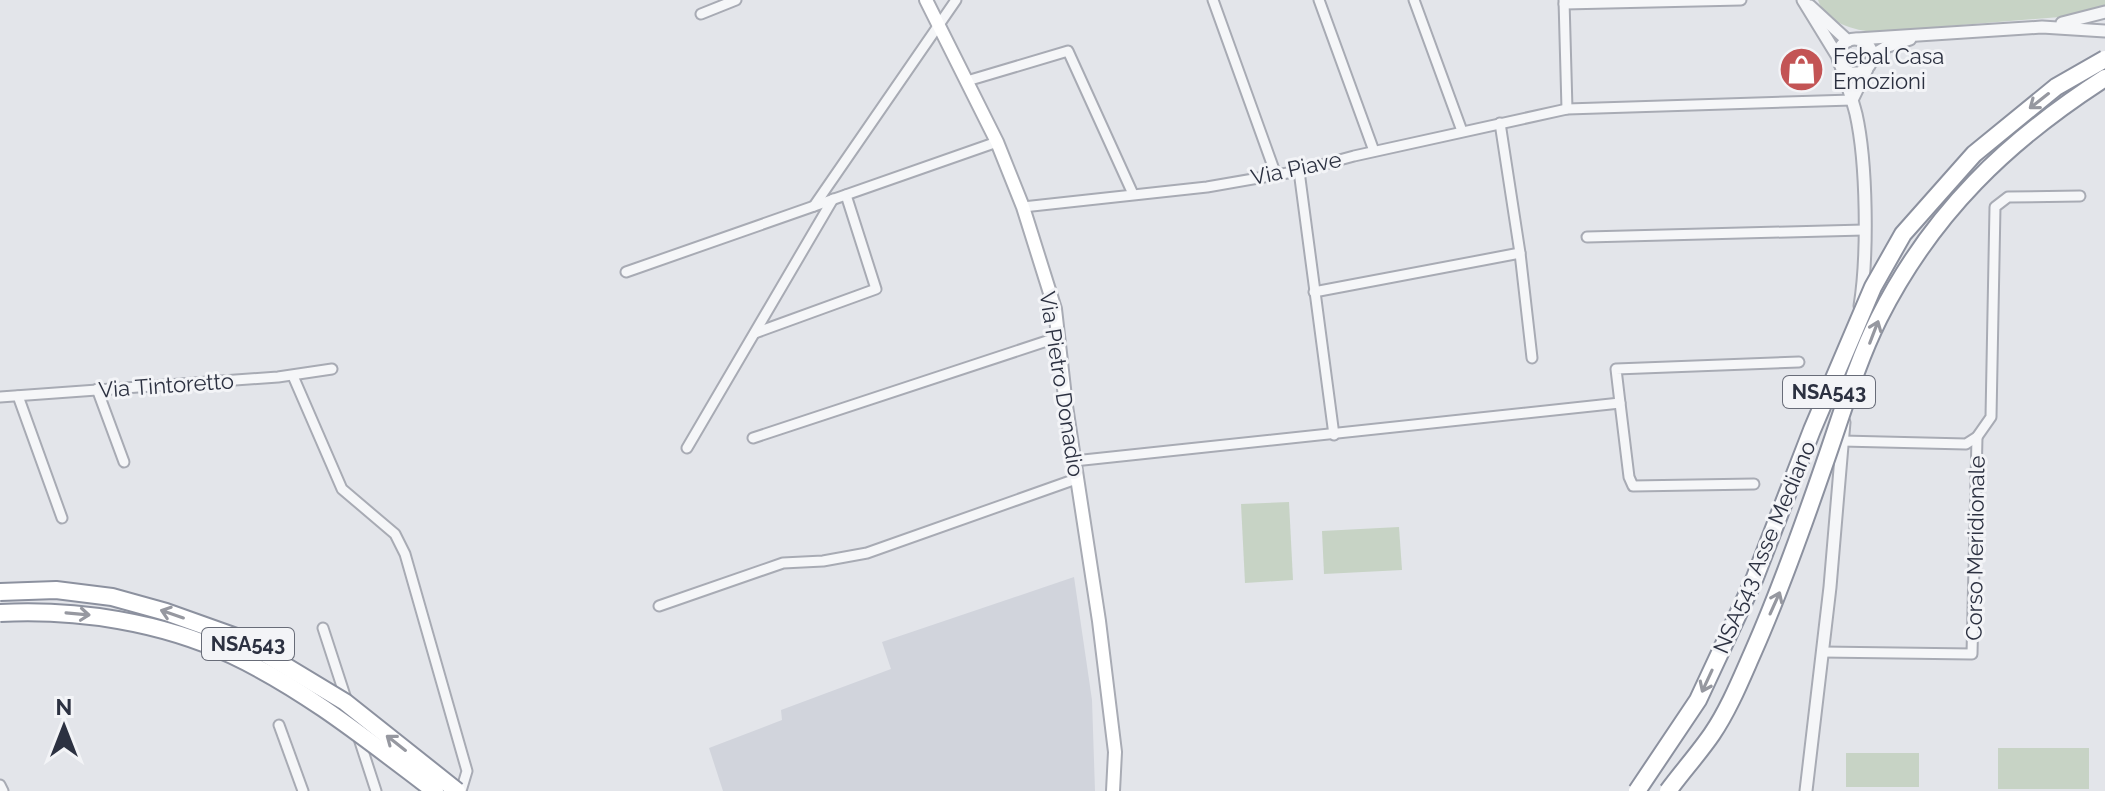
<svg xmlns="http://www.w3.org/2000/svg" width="2105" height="791" font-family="Raleway,sans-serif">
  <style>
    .built { fill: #d1d4dc }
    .green { fill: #c7d3c5 }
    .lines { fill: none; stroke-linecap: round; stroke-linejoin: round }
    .minor-casing { stroke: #a8abb4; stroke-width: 13 }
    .tertiary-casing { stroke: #a8abb4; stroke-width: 15 }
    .secondary-casing { stroke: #a8abb4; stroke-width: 16 }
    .minor { stroke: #f5f6f8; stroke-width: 9 }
    .tertiary { stroke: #f5f6f8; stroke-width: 11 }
    .secondary { stroke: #fff; stroke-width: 12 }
    .trunk-bridge-casing { stroke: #8c919f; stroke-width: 20; stroke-linecap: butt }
    .trunk-bridge { stroke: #fff; stroke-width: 16 }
    .oneway { stroke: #9698a0 }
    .labels { text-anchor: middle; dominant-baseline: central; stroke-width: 6; stroke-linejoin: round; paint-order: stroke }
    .shield { fill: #f3f4f7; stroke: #686c78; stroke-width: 2 }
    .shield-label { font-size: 20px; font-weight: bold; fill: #2c3141 }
    .poi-label { font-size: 22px; fill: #2c3141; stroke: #f3f4f7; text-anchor: start }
    .street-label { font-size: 22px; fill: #2c3141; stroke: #f3f4f7 }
  </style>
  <rect width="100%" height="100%" fill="#e3e5ea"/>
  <polygon class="built" points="1074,577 1092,700 1095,791 723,791 709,748 782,720 781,710 891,669 882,642"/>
  <g class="green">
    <path d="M1818,0h287v7l-45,10 -184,15c-22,-1 -51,-10 -58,-32z"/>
    <polygon points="1289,502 1293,580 1245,583 1241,504"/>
    <polygon points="1399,527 1402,570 1324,574 1322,531"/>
    <rect x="1998" y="748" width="91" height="41"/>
    <rect x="1846" y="753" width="73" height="34"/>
  </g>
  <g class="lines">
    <defs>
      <g id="minor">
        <polyline points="1213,0 1276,175"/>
        <polyline points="1319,0 1374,151"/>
        <polyline points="1414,0 1462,131"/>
        <polyline points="1564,0 1567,109"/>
        <polyline points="1564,4 1741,0"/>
        <polyline points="701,14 736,0"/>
        <polyline points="967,81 1068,51 1133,194"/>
        <polyline points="1500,123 1520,253 1532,358"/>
        <polyline points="1299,171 1334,435"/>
        <polyline points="814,206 956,0"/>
        <polyline points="1023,207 1207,187 1299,171 1354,156 1567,109 1852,100"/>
        <polyline points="1587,237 1864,230"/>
        <polyline points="626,272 997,142"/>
        <polyline points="1314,292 1520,253"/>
        <polyline points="755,333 876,289 846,195"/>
        <polyline points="293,376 342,489 395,534 405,554 467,771 461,791"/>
        <polyline points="97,389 124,462"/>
        <polyline points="18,396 62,518"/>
        <polyline points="0,397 278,377 332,369"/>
        <polyline points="1620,403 1616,369 1799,362"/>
        <polyline points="753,438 1059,337"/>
        <polyline points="1842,441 1966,444 1977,437 1991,417 1995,207 2008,197 2080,196"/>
        <polyline points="687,448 833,199"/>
        <polyline points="1074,461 1620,403 1629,477 1633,486 1754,484"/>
        <polyline points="659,606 783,563 823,561 867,553 1076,479"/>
        <polyline points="323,628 376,791"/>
        <polyline points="1822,652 1972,654 1977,437"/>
        <polyline points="279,725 303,791"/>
        <polyline points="0,785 3,791"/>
      </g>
      <g id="tertiary">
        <polyline points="1803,0 1838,57"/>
        <polyline points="1810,6 1848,41"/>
        <polyline points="2062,23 2105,12"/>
        <circle cx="1855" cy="56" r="17"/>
        <polyline points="1857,39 2042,27 2105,31"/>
        <polyline points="1873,55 1888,46 1910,39"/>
        <path d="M1841,66c5,16 11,32 15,48 11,49 12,142 4,192"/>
        <polyline points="1852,100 1867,69"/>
        <polyline points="1806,791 1830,587 1844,422"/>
      </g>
      <polyline id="secondary" points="926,0 997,142 1023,207 1055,309 1066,406 1099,621 1115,752 1113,791"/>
    </defs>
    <use href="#minor" class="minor-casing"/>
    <use href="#tertiary" class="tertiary-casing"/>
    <use href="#secondary" class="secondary-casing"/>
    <use href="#minor" class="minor"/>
    <use href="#tertiary" class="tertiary"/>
    <use href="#secondary" class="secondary"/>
    <defs>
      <g id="trunk-bridge">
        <polyline points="0,592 56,590 112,597 166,612 239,638 345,702 457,791"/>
        <path d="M0,613c78,-4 161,9 232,42 74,35 138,87 203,136"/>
        <polyline points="1637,791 1698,700 1754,580 1812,430 1873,287 1903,234 1974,154 2056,87 2105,59"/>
        <path d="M1668,791c14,-19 31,-38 44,-57 17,-25 29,-55 41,-82 27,-61 49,-123 71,-187 17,-48 32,-101 55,-147 53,-105 128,-177 226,-240"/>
      </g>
    </defs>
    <use href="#trunk-bridge" class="trunk-bridge-casing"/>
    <use href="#trunk-bridge" class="trunk-bridge"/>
  </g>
  <defs><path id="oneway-shaft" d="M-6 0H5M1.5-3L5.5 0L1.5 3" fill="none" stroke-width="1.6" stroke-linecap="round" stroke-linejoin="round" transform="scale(2)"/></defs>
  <g class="oneway">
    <use href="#oneway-shaft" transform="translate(2039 101) rotate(142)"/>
    <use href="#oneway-shaft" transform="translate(1874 332) rotate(-69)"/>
    <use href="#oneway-shaft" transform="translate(1775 603) rotate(-66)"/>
    <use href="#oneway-shaft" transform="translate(78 614) rotate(5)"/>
    <use href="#oneway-shaft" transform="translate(172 614) rotate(-161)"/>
    <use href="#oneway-shaft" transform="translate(1707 681) rotate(115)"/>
    <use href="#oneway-shaft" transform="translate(396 743) rotate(-142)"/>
  </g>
  <defs>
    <symbol id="shop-disc" viewBox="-11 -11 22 22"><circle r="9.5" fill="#c35455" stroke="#f3f4f7"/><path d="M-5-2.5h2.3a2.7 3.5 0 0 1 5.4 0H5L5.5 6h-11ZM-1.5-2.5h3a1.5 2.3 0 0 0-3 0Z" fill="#fff"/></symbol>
  </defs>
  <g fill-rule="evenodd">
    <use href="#shop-disc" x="1776" y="44" width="51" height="51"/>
  </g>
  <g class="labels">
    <g class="shield">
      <rect x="1783" y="376" width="92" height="32" rx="6"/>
      <rect x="202" y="628" width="92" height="32" rx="6"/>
    </g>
    <g class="shield-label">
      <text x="1829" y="392">NSA543</text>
      <text x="248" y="644">NSA543</text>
    </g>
    <g class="poi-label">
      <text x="1833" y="56">Febal Casa<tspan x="1833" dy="25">Emozioni</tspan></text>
    </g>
    <g class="street-label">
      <text transform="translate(1296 168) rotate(-12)">Via Piave</text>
      <text transform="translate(1062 384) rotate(81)">Via Pietro Donadio</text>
      <text transform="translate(166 385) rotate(-4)">Via Tintoretto</text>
      <text transform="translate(1764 547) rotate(-67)">NSA543 Asse Mediano</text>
      <text transform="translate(1975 548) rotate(-89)">Corso Meridionale</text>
    </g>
  </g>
  <g transform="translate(64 727)" stroke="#f3f4f7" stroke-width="6" paint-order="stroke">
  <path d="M0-6L14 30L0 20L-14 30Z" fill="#2c3141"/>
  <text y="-12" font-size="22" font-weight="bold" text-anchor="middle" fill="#2c3141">N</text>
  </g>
</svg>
